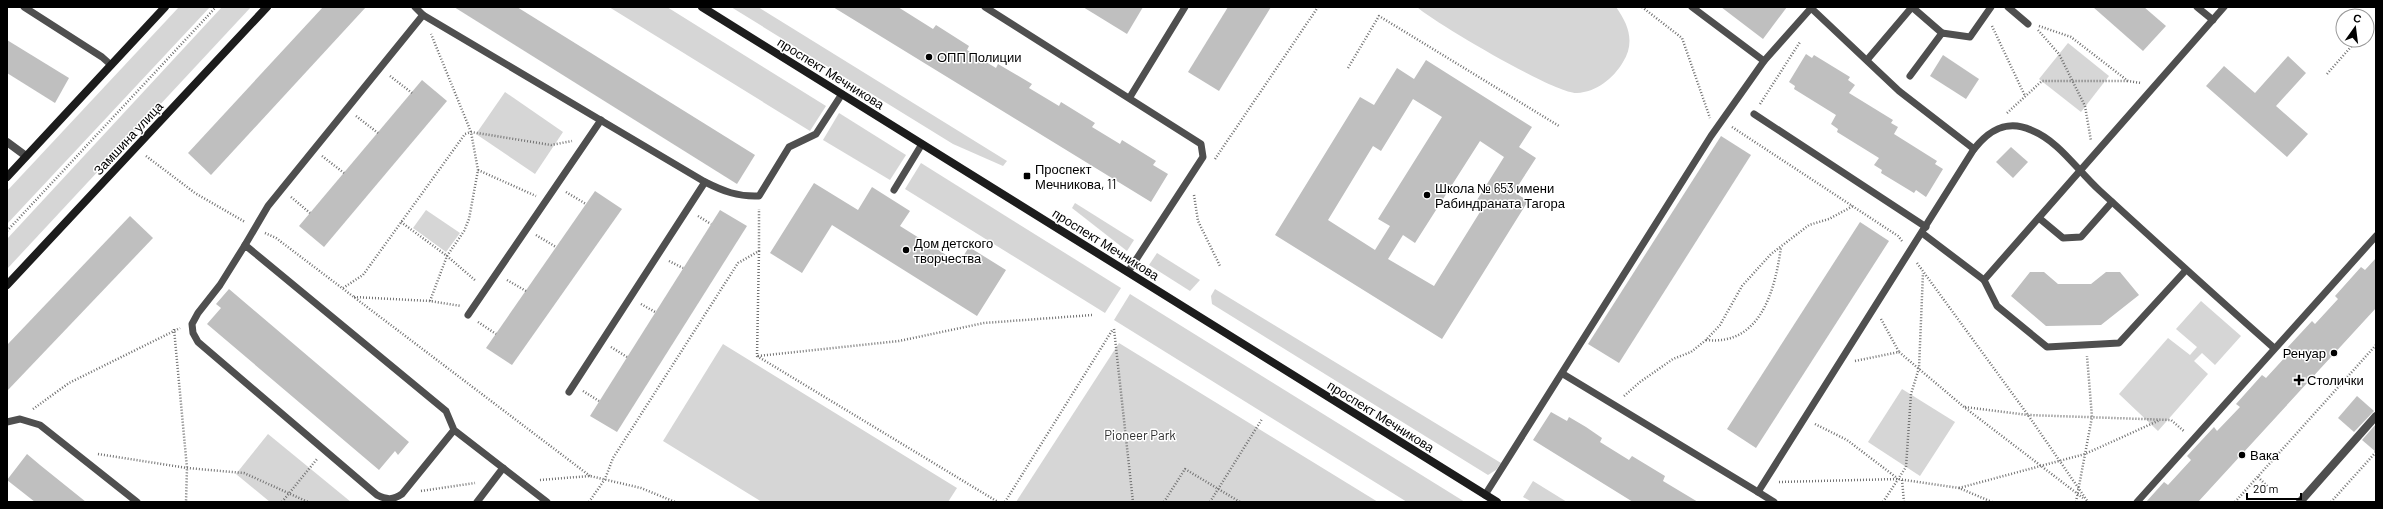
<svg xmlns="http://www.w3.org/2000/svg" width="2383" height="509" font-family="Barlow,sans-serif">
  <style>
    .green { fill: #d6d6d6 }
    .building { fill: #bfbfbf; fill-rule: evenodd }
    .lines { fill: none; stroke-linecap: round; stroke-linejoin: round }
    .path { stroke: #717171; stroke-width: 2.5; stroke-dasharray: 1 2; stroke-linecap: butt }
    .lane { stroke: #4f4f4f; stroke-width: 7 }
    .street { stroke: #4f4f4f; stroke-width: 8 }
    .secondary { stroke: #1c1c1c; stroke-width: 8 }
    .poi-dot { fill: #000; stroke: #fff; stroke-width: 1.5 }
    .labels { text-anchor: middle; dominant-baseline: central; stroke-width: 3; stroke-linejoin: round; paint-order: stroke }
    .poi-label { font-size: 13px; fill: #000; stroke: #fff; text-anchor: start }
    .street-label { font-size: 13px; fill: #000; stroke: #fff }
    .park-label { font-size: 13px; fill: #2d2d2d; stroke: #fff }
  </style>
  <rect width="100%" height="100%" fill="#fff"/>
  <g class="green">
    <polygon points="179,7 210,7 7,224 7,191"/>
    <polygon points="222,7 251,7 7,269 7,239"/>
    <polygon points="609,7 667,7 826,106 810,131"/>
    <polygon points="731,7 758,7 1007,161 1003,166 953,144"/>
    <path d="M1417,7h199c13,18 19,36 7,55 -10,17 -27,30 -46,31 -20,2 -142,-70 -160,-86z"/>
    <polygon points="2068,43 2109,76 2081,112 2039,79"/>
    <polygon points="505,92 563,132 535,174 476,134"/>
    <polygon points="839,113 906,155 890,180 823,140"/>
    <polygon points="921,163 1121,288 1105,313 905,189"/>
    <polygon points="1075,203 1134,240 1127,251 1072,208"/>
    <polygon points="426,210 460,233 446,252 413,228"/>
    <polygon points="1157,253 1200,280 1190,291 1149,265"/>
    <polygon points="1215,289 1501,463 1496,470 1488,475 1212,304 1211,296"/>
    <polygon points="1130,294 1465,502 1407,502 1114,320"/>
    <polygon points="2201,301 2241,336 2215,365 2202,353 2194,361 2208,374 2158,431 2119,394 2168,338 2190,355 2197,347 2176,329"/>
    <polygon points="1119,343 1378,502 1016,502"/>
    <polygon points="723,344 957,488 948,502 762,502 663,441"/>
    <polygon points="1902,389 1955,422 1920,476 1868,442"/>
    <polygon points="268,434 351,502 270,502 236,474"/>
    <polygon points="1533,481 1567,502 1532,502 1523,497"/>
  </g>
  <g class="building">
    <polygon points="323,7 366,7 211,175 188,153"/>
    <polygon points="454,7 517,7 755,155 737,184"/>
    <polygon points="833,7 898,7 933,29 936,25 969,46 967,50 981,59 996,68 998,64 1032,84 1029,88 1059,106 1061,102 1095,123 1092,127 1120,144 1122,140 1156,161 1153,165 1168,174 1151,202"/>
    <polygon points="1083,7 1143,7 1127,34"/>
    <polygon points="1228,7 1271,7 1219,91 1188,72"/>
    <polygon points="1721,7 1787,7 1763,39"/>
    <polygon points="2093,7 2144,7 2166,26 2143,51"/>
    <polygon points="7,40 69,78 55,103 7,73"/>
    <polygon points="1806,54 1812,58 1814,55 1850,77 1848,80 1855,85 1849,93 1893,120 1891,123 1898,127 1894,134 1937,161 1935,164 1943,169 1926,197 1916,190 1914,193 1881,173 1882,170 1874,165 1879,158 1837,132 1838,129 1831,124 1836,115 1794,89 1795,86 1789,82"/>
    <polygon points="1943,55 1979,79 1966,99 1930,76"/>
    <polygon points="2288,56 2306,73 2276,106 2308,134 2287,157 2206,86 2224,66 2255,93"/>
    <path d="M1426,60l106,67 -13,20 17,11 -22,34 14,9 -86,138 -167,-104 85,-138 14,8 23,-37 17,11zM1413,99l29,18 -64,102 12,7 -15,24 -47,-30 45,-74 8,5zM1480,141l24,16 -32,51 8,4 -46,74 -46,-27 15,-24 12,8z"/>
    <polygon points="422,80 447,101 324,247 299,226"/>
    <polygon points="1721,136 1751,155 1619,363 1588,344"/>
    <polygon points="2011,147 2028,162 2013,178 1996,162"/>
    <polygon points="814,183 858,210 872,187 910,211 900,226 959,263 969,247 1006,270 977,316 832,225 802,273 770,253"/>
    <polygon points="595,191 622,209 512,365 486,348"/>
    <polygon points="720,210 747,226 617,432 590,416"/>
    <polygon points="130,216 153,238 7,391 7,345"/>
    <polygon points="1860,222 1889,241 1756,448 1727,429"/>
    <polygon points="2376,258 2376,308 2198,502 2146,502 2164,482 2168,485 2191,460 2187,456 2214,427 2217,431 2240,407 2236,404 2262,375 2266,378 2289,353 2285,350 2312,321 2315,324 2338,299 2335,296 2361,267 2365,270"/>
    <polygon points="2030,272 2044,272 2058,284 2091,284 2106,272 2120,272 2139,295 2101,325 2046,326 2011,296"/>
    <polygon points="229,289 409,442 398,455 395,451 379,470 207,324 221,308 216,304"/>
    <polygon points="2357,396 2374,411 2354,432 2338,418"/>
    <polygon points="1551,412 1567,421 1569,417 1586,427 1602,438 1600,442 1629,460 1632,456 1665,476 1663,481 1698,502 1633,502 1533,440"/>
    <polygon points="2376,424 2376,452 2362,440"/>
    <polygon points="27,454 40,465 86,502 35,502 7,480"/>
  </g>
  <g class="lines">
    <g class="path">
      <polyline points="1642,7 1682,38 1710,118"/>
      <polyline points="1992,26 2025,96"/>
      <polyline points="2039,26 2071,37 2128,81 2141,83"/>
      <polyline points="2038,30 2059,54 2085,106 2091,141"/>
      <polyline points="1348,68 1379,16 1559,126"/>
      <polyline points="2327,74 2357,40"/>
      <polyline points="390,76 412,93"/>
      <polyline points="1760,104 1800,42"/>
      <polyline points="2007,113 2042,81 2128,81"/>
      <polyline points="356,116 378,133"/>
      <polyline points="1732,127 1898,236 1902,241"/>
      <polyline points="146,156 195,193 245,222"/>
      <polyline points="322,156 344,173"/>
      <polyline points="1215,159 1318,7"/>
      <polyline points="478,170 536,196"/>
      <polyline points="566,192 586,204"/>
      <polyline points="1194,195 1198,221 1220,266"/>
      <polyline points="291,197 310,213"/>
      <polyline points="698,216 711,224"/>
      <polyline points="401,222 447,256 476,281"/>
      <polyline points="7,231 216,7"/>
      <polyline points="265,233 276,238 590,476"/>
      <polyline points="536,235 556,247"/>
      <polyline points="759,251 757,356 998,502"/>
      <polyline points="669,261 683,268"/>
      <polyline points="1917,263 2028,415 2088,502"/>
      <polyline points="507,280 526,291"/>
      <polyline points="343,288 363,275 465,134 471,132 551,145 572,141"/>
      <polyline points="354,297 430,301 461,306"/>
      <polyline points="430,301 447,256 464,231 469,219 478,170 471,132 431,34"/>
      <polyline points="641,304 655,312"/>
      <polyline points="1881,319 1899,352"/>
      <polyline points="478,322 496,334"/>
      <polyline points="174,329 187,468 186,502"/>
      <polyline points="1114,329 1133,502"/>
      <path d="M1706,340c55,6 69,-50 75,-93"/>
      <polyline points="611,347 627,357"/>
      <polyline points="758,356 899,341 984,323 1092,315"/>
      <polyline points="1855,361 1899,352 1964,407 2083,498"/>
      <polyline points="583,391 599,401"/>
      <polyline points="1624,396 1640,382 1673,359 1691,352 1706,340 1720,325 1742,286 1771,254 1809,225 1829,219 1853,206"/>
      <polyline points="1965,407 2028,415 2171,420 2185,432"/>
      <polyline points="33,409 69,383 180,328"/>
      <polyline points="1815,424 1847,440 1897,478"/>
      <polyline points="98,454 187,468 244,473 308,502"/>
      <polyline points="2258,477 2275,494"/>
      <polyline points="540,480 590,476 641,488 675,502"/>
      <polyline points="1902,480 1904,502"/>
      <polyline points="1779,482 1898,479 1959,488 1992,502"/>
      <polyline points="1959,488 2085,454 2160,420"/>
      <polyline points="421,491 475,483"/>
      <polyline points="282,502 317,459"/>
      <polyline points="589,502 605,479 613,458 738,263 759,251 759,209"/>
      <polyline points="1005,502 1113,329"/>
      <polyline points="1164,502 1185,469 1240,502"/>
      <polyline points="1210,502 1262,419"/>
      <polyline points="1883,502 1906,467 1911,394 1919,368 1923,273"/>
      <polyline points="2076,502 2092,417 2087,356"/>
      <polyline points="2235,502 2376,345"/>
      <polyline points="2331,502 2376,452"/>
    </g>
    <g class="lane">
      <polyline points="24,7 102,57 111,65"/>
      <polyline points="985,7 1201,144 1203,157 1128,272"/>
      <polyline points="1692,7 1764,61"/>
      <polyline points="1810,7 1899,91 1974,149"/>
      <polyline points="1912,7 1942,33"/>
      <polyline points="2008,7 2028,24"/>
      <polyline points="2197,7 2213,20"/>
      <polyline points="423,15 705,182 569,392"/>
      <polyline points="1867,60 1912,7"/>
      <polyline points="1910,76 1942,33 1970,37 1991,7"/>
      <polyline points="1130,97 1185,7"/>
      <polyline points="1754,114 1926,227"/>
      <path d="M705,182c18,9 33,15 54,14l30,-49 27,-13 26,-40"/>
      <polyline points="894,190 922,144"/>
      <polyline points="2039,218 2063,238 2081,237 2112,202"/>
      <polyline points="1922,233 1984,280 1997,306 2047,347 2119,343 2186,270"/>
      <polyline points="245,245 268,206 423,15 415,7"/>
      <polyline points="1984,280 2224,7"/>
      <polyline points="468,315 601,120"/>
      <path d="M1563,374l195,118 216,-343c15,-19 33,-30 57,-19 28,11 46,40 68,60 58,53 116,106 175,158"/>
      <polyline points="7,422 20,419 40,425 137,502"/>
      <path d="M454,430l-52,64c-9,6 -15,6 -25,1l-179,-153 -5,-9 -1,-9 6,-11 22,-28 25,-40 201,166 8,19 93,72"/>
      <polyline points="1758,492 1774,502"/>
      <polyline points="1485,495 1711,136 1764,61 1812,7"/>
      <polyline points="477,502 503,468"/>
      <polyline points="2137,502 2376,236"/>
    </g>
    <g class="street">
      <polyline points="7,142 26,156"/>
      <polyline points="2300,502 2376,416"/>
    </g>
    <g class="secondary">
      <polyline points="702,7 1497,502"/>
      <polyline points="7,177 165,7"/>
      <polyline points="7,285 267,7"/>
    </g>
  </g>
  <g class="poi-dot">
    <circle cx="929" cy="57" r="4"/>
    <rect x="1023" y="172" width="8" height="8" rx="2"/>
    <circle cx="1427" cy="195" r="4"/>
    <circle cx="906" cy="250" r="4"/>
    <circle cx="2334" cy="353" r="4"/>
    <path d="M2297 374h4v4h4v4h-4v4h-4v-4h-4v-4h4z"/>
    <circle cx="2242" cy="455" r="4"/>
  </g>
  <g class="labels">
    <g class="poi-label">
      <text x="937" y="57">ОПП Полиции</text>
      <text x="1035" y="169">Проспект<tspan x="1035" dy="15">Мечникова, 11</tspan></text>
      <text x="1435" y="188">Школа № 653 имени<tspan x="1435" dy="15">Рабиндраната Тагора</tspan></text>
      <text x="914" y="243">Дом детского<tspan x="914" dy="15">творчества</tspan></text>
      <text x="2326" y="353" text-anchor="end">Ренуар</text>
      <text x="2307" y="380">Столички</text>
      <text x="2250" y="455">Вака</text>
    </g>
    <g class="street-label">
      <text transform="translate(831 73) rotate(32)">проспект Мечникова</text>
      <text transform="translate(128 138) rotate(-47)">Замшина улица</text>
      <text transform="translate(1106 244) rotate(32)">проспект Мечникова</text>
      <text transform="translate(1381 416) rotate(32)">проспект Мечникова</text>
    </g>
    <g class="park-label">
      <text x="1140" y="435">Pioneer Park</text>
    </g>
  </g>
  <rect width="2383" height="509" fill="none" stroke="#000000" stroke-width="16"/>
  <g transform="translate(2355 28) rotate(14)"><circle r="19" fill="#ffffff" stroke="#999999"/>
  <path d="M0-3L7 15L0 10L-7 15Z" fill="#000000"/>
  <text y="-6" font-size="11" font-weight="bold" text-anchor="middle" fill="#000000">С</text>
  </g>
  <path d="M2247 493v6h54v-6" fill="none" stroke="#000000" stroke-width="2"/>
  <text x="2253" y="493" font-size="12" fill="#000000" stroke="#ffffff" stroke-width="3" paint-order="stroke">20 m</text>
</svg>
